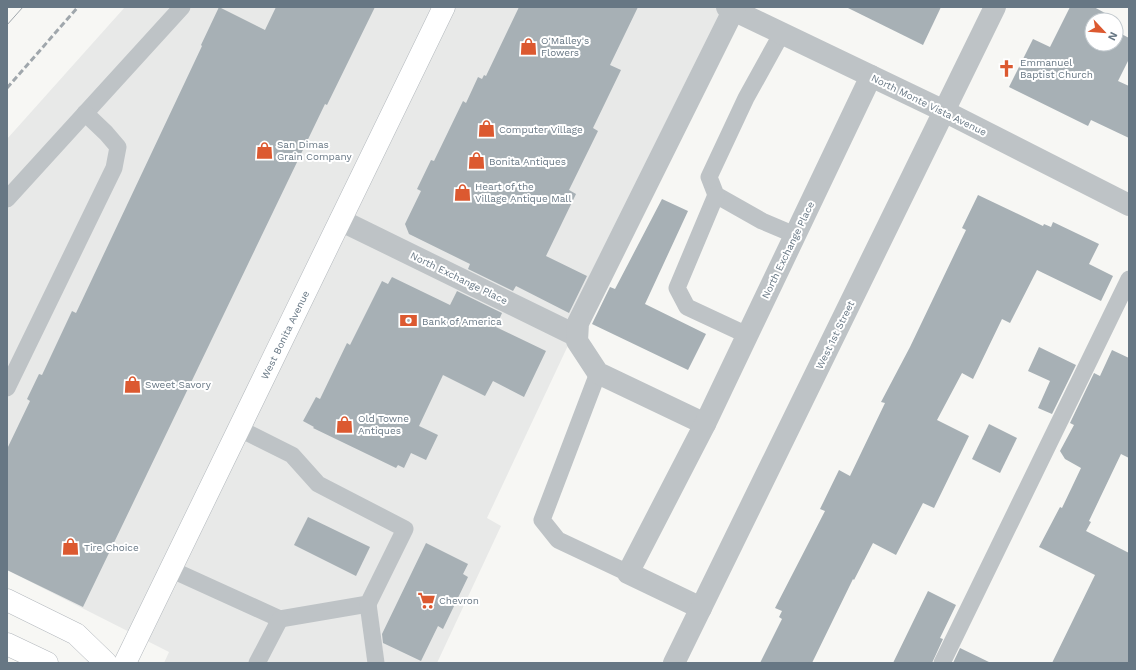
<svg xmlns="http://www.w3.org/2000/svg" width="1136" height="670" font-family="'Work Sans',sans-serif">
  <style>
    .built { fill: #e8e9e8 }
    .building { fill: #a7b0b5 }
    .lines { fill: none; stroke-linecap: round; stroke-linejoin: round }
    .secondary-casing { stroke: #b3b8bd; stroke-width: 23 }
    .lane { stroke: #bec3c6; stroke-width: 17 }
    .street { stroke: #bec3c6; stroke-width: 22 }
    .secondary { stroke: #fff; stroke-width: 22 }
    .tram { stroke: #a0a7ac; stroke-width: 1 }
    .rail { stroke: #a0a7ac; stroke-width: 3; stroke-dasharray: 6 3; stroke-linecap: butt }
    .labels { text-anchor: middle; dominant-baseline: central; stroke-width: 4; stroke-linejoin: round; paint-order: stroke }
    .poi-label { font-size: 10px; fill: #677784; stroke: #fff; text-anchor: start }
    .street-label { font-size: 10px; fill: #677784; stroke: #fff }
  </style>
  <rect width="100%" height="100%" fill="#f7f7f4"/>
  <polygon class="built" points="125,7 727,7 487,518 501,526 437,663 164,663 169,652 7,570 7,139"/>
  <g class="building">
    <polygon points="219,7 265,30 276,7 375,7 327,105 325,104 83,607 7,570 7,449 30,401 27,399 39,374 42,375 72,311 76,313 202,46 201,45"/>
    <polygon points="519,7 638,7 610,65 621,70 593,128 598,131 569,190 576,194 546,256 587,276 569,313 516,286 513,291 468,269 470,264 409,234 405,224 421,191 417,189 431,160 434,161 463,101 466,103 478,77 482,79 484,75 486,76"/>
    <polygon points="846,7 941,7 923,45"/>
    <polygon points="1070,7 1094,7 1114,18 1113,20 1092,20 1092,44 1116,44 1116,31 1129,38 1129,59 1118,81 1129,86 1129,138 1091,120 1088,126 1009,87 1033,39 1050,47"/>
    <polygon points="978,195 1043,226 1044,224 1051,227 1053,222 1099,244 1089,264 1113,276 1101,301 1037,270 1010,323 1002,319 973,379 962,373 937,420 969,436 934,508 923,503 896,555 873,543 854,580 853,579 812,663 760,663 782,619 779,617 782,611 775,608 825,511 820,509 839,470 850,476 885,403 881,402 910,347 966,230 962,228"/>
    <polygon points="662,199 688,211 645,304 706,334 688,370 592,324 610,287 615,289"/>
    <polygon points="392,277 450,305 457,291 502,313 496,327 546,351 524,397 493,381 485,396 443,375 419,426 438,435 426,460 411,453 404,468 398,465 396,468 313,428 314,427 303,421 316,397 320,399 347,343 350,345 382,281 388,284"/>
    <polygon points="1039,347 1076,365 1052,414 1038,408 1050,381 1028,371"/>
    <polygon points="1112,350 1129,358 1129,458 1121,454 1089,521 1091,522 1086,531 1129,553 1129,663 1052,663 1095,575 1039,547 1060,507 1062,508 1081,468 1065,459 1060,451 1074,425 1070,423 1094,373 1100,376"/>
    <polygon points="989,424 1017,438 1000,473 972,459"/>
    <polygon points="308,517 370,547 356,576 294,545"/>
    <polygon points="426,543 468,564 463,574 468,577 443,629 438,626 421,661 383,643 382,634"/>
    <polygon points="928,591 956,605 940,638 943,639 932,663 893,663"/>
    <polygon points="960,648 991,663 953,663"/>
  </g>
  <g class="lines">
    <defs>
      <g id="secondary">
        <polyline points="7,600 76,634 106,663"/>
        <polyline points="7,644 47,663"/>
        <path id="s1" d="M125,663l319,-656"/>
      </g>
    </defs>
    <use href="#secondary" class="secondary-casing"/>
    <g class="lane">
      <polyline points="782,33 746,98 709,177 716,195 762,221 795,235"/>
      <polyline points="716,195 677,288 687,307 747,335"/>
      <polyline points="7,199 182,7"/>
      <polyline points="598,373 542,520 558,540 628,573"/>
      <polyline points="7,388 114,168 118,147 106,133 85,113"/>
      <polyline points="170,569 280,619 368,604 405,529 318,484 292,455 238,428"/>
      <polyline points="368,604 376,663"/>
      <polyline points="257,663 280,619"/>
      <polyline points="942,663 1129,279"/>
    </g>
    <g class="street">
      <polyline points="727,7 944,111 1129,205"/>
      <polyline points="340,220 577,336"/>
      <polyline points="705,424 598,373 577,341 578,323 735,7"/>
      <polyline points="701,608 628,573 705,424 871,76"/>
      <polyline points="674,663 995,7"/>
    </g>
    <use href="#secondary" class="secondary"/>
    <polyline class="tram" points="7,25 23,7"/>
    <polyline class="rail" points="7,88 78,7"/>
  </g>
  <defs>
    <symbol id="shop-bare" viewBox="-9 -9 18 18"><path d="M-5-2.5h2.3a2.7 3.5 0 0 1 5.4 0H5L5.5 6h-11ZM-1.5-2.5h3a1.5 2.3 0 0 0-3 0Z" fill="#dc5930" stroke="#fff" stroke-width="2.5" paint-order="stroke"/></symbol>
    <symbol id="church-bare" viewBox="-9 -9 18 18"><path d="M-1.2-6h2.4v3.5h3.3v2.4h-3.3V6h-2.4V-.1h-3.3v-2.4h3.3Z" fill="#dc5930" stroke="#fff" stroke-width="2.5" paint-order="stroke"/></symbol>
    <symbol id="bank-bare" viewBox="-9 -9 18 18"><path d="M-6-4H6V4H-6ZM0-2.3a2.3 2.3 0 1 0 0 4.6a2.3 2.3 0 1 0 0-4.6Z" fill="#dc5930" stroke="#fff" stroke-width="2.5" paint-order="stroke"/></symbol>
    <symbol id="supermarket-bare" viewBox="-9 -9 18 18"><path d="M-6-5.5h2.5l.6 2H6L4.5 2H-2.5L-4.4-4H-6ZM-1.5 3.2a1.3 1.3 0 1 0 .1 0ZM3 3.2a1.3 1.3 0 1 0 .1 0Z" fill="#dc5930" stroke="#fff" stroke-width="2.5" paint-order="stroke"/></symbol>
  </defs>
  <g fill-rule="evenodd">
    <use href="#shop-bare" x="516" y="34" width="25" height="25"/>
    <use href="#church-bare" x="994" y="56" width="25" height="25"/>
    <use href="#shop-bare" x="474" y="116" width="25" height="25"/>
    <use href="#shop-bare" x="252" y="138" width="25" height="25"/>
    <use href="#shop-bare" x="464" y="148" width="25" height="25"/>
    <use href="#shop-bare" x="450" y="180" width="25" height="25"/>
    <use href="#bank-bare" x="396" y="308" width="25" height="25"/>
    <use href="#shop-bare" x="120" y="372" width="25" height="25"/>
    <use href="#shop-bare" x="332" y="412" width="25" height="25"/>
    <use href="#shop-bare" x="58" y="534" width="25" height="25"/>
    <use href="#supermarket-bare" x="414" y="588" width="25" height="25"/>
  </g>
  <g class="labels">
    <g class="poi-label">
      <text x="541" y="40">O'Malley's<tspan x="541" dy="12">Flowers</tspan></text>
      <text x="1020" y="62">Emmanuel<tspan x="1020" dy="12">Baptist Church</tspan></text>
      <text x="499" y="129">Computer Village</text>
      <text x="277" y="144">San Dimas<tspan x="277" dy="12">Grain Company</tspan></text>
      <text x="489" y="161">Bonita Antiques</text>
      <text x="475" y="186">Heart of the<tspan x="475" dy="12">Village Antique Mall</tspan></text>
      <text x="422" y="321">Bank of America</text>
      <text x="145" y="384">Sweet Savory</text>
      <text x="358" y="418">Old Towne<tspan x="358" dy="12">Antiques</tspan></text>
      <text x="84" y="547">Tire Choice</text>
      <text x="439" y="600">Chevron</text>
    </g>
    <g class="street-label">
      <text transform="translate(929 105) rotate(26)">North Monte Vista Avenue</text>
      <text transform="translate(788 250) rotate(-64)">North Exchange Place</text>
      <text transform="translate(459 278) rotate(26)">North Exchange Place</text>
      <text stroke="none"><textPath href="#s1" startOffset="365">West Bonita Avenue</textPath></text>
      <text transform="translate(835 335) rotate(-64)">West 1st Street</text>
    </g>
  </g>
  <rect width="1136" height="670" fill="none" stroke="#677784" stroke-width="16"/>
  <g transform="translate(1104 32) rotate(116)"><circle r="19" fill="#ffffff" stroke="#c2c9ce"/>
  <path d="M0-3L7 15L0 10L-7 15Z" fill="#dc5930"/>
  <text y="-6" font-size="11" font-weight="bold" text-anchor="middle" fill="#677784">N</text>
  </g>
</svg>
